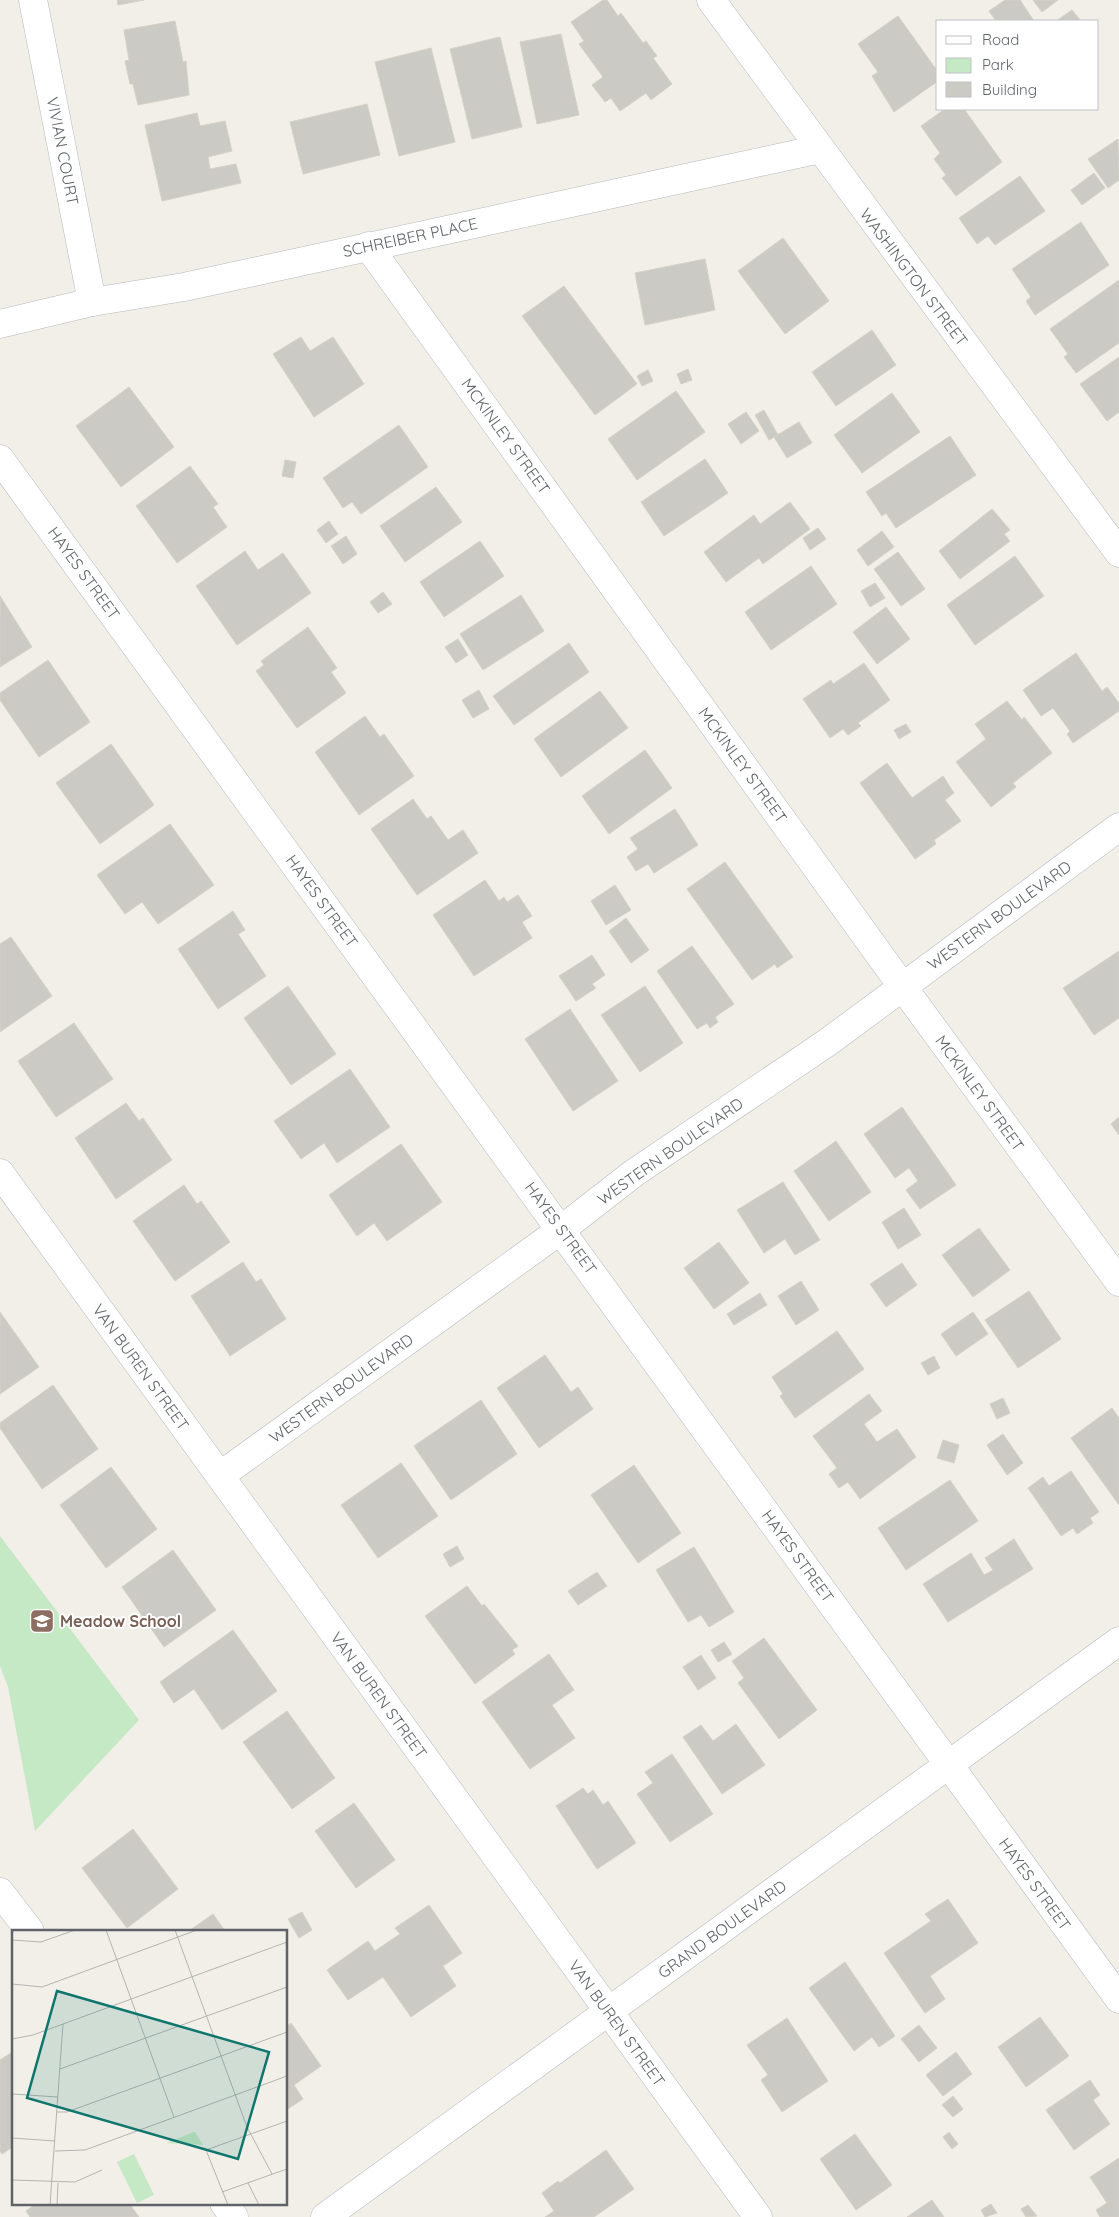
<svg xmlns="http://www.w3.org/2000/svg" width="1119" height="2217" font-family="Quicksand,sans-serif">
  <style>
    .green { fill: #c5e8c5 }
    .building { fill: #cccac5; stroke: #d6d1c6 }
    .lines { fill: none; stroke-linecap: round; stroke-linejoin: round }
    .street-casing { stroke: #b5b8bc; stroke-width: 29 }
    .street { stroke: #fff; stroke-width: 28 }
    .labels { text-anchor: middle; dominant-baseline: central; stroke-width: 4; stroke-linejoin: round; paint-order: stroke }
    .street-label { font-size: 16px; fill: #5f6368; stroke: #fff }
    .education-label { font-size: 16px; font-weight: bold; fill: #785e54; stroke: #fff; text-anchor: start }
    .inset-road { fill: none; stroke: #b3b3b1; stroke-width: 1 }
    .view { fill: #0f766e; fill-opacity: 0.15; stroke: #0f766e; stroke-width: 2.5 }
    .inset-edge { fill: none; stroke: #5f6368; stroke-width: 2.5 }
  </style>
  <rect width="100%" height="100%" fill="#f1efe8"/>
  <polygon class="green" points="0,1536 139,1720 35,1831 8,1687 0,1666"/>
  <g class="building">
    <polygon points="117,0 144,0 118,5"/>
    <polygon points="603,0 607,0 618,16 621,13 643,43 646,41 657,56 653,58 672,84 651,100 646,93 620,111 611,98 605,102 592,85 603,77 579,44 584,41 571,22"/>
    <polygon points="1005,0 1020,0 1034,21 996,21 989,11"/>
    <polygon points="1033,0 1058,0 1042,12"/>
    <polygon points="1072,10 1081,21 1056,21"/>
    <polygon points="898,16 938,72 938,81 894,112 872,76 878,72 858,44"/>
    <polygon points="175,21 183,62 186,61 189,95 138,105 133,84 130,84 125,61 129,60 124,30"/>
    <polygon points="561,34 579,115 537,124 520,42"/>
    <polygon points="500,37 522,127 472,139 450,49"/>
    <polygon points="431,48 455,142 399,156 375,62"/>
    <polygon points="367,104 380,155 303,174 290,122"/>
    <polygon points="945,109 964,109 1002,162 956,196 942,178 946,175 934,159 940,153 921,126"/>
    <polygon points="197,113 200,126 225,121 232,151 208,157 210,169 236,164 241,183 162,201 145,125"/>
    <polygon points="1118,139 1119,180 1108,188 1088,159"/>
    <polygon points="1094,173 1105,188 1082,205 1071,190"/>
    <polygon points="1020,176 1045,211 995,245 988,236 977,244 959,218"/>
    <polygon points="1081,222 1109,265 1035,315 1026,301 1031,297 1012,269"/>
    <polygon points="783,238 829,301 785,334 738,271"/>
    <polygon points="705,259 715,310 645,325 635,273"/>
    <polygon points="1119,280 1119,343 1076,373 1064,357 1068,354 1050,329"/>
    <polygon points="564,286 637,384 595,415 522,316"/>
    <polygon points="872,330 896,365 836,406 812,372"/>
    <polygon points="301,337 310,351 333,337 364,384 314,417 273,354"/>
    <polygon points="1119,357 1119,412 1107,421 1080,384"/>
    <polygon points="688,369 692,380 681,384 677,374"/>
    <polygon points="648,370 653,381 642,386 637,376"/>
    <polygon points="129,387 174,447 121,487 76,426"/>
    <polygon points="676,391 705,432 637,480 608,439"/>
    <polygon points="892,393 920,432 862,473 834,435"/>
    <polygon points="764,410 778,435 769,440 755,415"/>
    <polygon points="746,412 759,431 741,444 728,424"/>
    <polygon points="799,422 812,443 787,458 774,437"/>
    <polygon points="399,425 428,467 361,514 352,502 343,508 323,478"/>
    <polygon points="950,436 976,475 896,528 886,513 882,516 866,492"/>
    <polygon points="705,459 728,493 664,536 641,502"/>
    <polygon points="285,460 296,462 293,478 282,476"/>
    <polygon points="190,466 218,504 213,507 227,527 177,563 136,506"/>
    <polygon points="436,487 462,522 405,562 380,526"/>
    <polygon points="790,502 810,529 763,564 759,558 726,582 704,552 754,515 760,524"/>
    <polygon points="992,509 1010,530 1004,534 1010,541 960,579 939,551"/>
    <polygon points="329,521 338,534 326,543 317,530"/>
    <polygon points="818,528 826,539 810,550 803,538"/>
    <polygon points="882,531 894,547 868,566 857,550"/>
    <polygon points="346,536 357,554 343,564 331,546"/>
    <polygon points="480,541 504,576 444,617 420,582"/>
    <polygon points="245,551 258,570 283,553 311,593 237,645 196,586"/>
    <polygon points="898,552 925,589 901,606 874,569"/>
    <polygon points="1015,556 1044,596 975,645 947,605"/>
    <polygon points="811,566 837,604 771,650 745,612"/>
    <polygon points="875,583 885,598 870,607 861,591"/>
    <polygon points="383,592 392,604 378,613 370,602"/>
    <polygon points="521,595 544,631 483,670 460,634"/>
    <polygon points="0,596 32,647 0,667"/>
    <polygon points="886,607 910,639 877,664 853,632"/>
    <polygon points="308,627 337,668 331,672 346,693 297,728 256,671 264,665 261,661"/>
    <polygon points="458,639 468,655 456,663 445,647"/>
    <polygon points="569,643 589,672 514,725 493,696"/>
    <polygon points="1076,653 1102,691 1107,687 1119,703 1119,711 1073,743 1067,734 1070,731 1053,708 1041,716 1023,690"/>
    <polygon points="48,660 90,722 39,757 0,700 0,693"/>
    <polygon points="864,663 890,700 858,723 861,726 848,735 843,729 830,738 803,699 831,680 833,684"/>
    <polygon points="479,690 489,709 473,718 462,700"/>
    <polygon points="600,691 628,728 561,777 534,739"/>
    <polygon points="1007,701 1022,720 1024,717 1052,753 1013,783 1016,787 991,807 956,762 986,739 975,724"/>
    <polygon points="365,716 380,737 384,734 414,776 359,815 315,752"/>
    <polygon points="906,724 911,732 899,739 894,730"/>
    <polygon points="111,744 154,805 100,844 56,783"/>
    <polygon points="645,750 672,788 609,834 582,796"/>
    <polygon points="887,763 912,798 943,776 954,793 945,800 961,821 934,840 936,844 915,859 860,783"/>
    <polygon points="413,799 427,819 431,816 448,840 463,830 478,853 417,895 371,829"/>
    <polygon points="675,809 698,845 654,873 648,864 636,871 627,857 638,849 630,838"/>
    <polygon points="170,824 214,885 158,924 142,902 125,914 97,875"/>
    <polygon points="725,862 793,957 777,968 775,964 752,980 687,889"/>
    <polygon points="485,880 499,901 504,897 507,902 518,895 532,916 522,922 532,938 474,976 433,915"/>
    <polygon points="615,885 631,910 606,925 591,901"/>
    <polygon points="233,911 245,930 238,934 266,976 218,1009 178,949"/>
    <polygon points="626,918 649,950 631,963 609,931"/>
    <polygon points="11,937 52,996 0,1032 0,944"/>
    <polygon points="692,946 734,1004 715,1017 718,1022 710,1028 707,1023 697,1029 657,971"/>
    <polygon points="1119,951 1119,1018 1094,1035 1063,988"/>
    <polygon points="592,955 605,975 592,984 596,988 576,1001 559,976"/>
    <polygon points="288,986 336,1054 291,1085 244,1018"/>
    <polygon points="645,986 683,1043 640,1072 601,1015"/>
    <polygon points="570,1009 618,1081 573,1111 525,1039"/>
    <polygon points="74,1023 113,1079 56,1117 18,1061"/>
    <polygon points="350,1069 390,1127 337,1163 324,1143 301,1159 274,1121"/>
    <polygon points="126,1103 139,1121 143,1118 172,1160 116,1199 75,1138"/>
    <polygon points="902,1107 956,1185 920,1209 906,1190 918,1181 909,1168 895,1178 864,1134"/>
    <polygon points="1119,1117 1119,1135 1111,1124"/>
    <polygon points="836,1141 871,1192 829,1221 794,1171"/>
    <polygon points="401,1144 442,1202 387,1241 374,1223 357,1236 329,1195"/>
    <polygon points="783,1182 820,1240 795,1255 785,1239 764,1253 737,1210"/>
    <polygon points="184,1185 197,1204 201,1201 230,1242 175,1281 133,1221"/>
    <polygon points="904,1208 921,1235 898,1249 882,1222"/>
    <polygon points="979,1228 1010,1270 973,1297 942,1255"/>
    <polygon points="719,1242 749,1283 714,1309 684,1268"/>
    <polygon points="243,1262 256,1282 261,1279 286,1319 230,1356 191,1296"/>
    <polygon points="902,1263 917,1285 886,1307 870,1284"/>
    <polygon points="801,1281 819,1310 796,1325 778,1296"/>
    <polygon points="1029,1291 1061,1339 1018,1368 985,1320"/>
    <polygon points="760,1293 767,1305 734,1325 727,1314"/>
    <polygon points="0,1312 39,1367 0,1394"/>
    <polygon points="973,1312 988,1334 956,1356 941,1334"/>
    <polygon points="837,1331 864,1369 795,1418 780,1396 783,1394 772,1377"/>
    <polygon points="545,1355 571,1392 578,1387 593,1409 539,1448 497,1388"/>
    <polygon points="934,1356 940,1368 928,1375 921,1363"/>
    <polygon points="53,1385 98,1449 42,1489 0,1428 0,1423"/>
    <polygon points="869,1394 882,1411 864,1424 877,1442 897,1429 916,1457 860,1499 848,1482 839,1488 829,1474 837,1468 813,1436"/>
    <polygon points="1003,1398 1010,1413 997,1419 990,1404"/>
    <polygon points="481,1400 517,1454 451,1500 414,1446"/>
    <polygon points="1112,1408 1119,1418 1119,1505 1071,1438"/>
    <polygon points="1003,1434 1023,1463 1007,1475 987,1445"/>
    <polygon points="943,1440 959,1445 954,1463 937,1458"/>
    <polygon points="401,1463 438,1516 378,1558 341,1505"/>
    <polygon points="634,1465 681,1533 638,1563 591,1495"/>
    <polygon points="111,1467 157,1529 106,1568 60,1505"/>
    <polygon points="1071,1471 1099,1512 1090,1518 1093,1523 1077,1534 1073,1528 1061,1536 1028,1488 1043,1477 1049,1486"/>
    <polygon points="950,1480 978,1521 906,1570 878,1528"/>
    <polygon points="1014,1539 1033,1569 948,1622 923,1584 971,1553 984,1575 993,1570 985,1558"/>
    <polygon points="457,1546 464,1559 450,1567 443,1554"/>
    <polygon points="694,1547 734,1612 709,1627 701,1615 688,1622 656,1570"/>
    <polygon points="173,1550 216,1610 164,1647 122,1587"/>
    <polygon points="597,1572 607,1586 578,1605 568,1591"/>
    <polygon points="467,1586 482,1606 484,1604 518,1646 512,1650 515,1654 475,1684 425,1616"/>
    <polygon points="233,1630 277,1691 222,1730 194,1689 174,1703 160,1682"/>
    <polygon points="764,1638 817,1710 779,1739 738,1683 744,1678 732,1661"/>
    <polygon points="724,1642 732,1654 718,1662 711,1650"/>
    <polygon points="549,1654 574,1690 552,1705 575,1738 530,1769 482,1702"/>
    <polygon points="701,1655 716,1678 698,1690 683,1667"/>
    <polygon points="287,1711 335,1778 292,1809 243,1742"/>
    <polygon points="736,1724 765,1765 722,1794 683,1737 701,1725 713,1741"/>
    <polygon points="672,1754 713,1814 670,1842 637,1794 653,1783 645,1772"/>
    <polygon points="583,1788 588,1794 593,1790 603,1805 608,1801 636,1843 597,1869 556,1806"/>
    <polygon points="354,1803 395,1860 356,1888 315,1831"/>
    <polygon points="133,1829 178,1889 127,1928 82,1868"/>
    <polygon points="948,1899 978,1943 930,1976 945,1999 925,2013 884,1953 931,1921 925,1914"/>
    <polygon points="429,1905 462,1953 443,1966 456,1986 411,2017 383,1977 348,2000 327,1970 368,1941 375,1951 400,1934 395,1928"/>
    <polygon points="302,1912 312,1930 299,1938 288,1919"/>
    <polygon points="213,1914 225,1931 189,1931"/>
    <polygon points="845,1962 895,2036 879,2047 872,2037 854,2051 809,1988"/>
    <polygon points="1040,2017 1069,2056 1026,2087 998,2047"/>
    <polygon points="787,2018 828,2081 782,2112 761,2080 768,2075 747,2045"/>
    <polygon points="291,2023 321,2066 294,2085 303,2099 286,2110 286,2027"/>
    <polygon points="919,2025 937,2048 919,2062 901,2039"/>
    <polygon points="956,2052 972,2074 943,2096 926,2075"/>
    <polygon points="11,2053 14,2056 14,2146 2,2154 0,2151 0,2060"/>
    <polygon points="1090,2080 1100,2095 1093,2100 1110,2124 1074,2150 1046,2110"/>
    <polygon points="953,2096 963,2109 953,2117 942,2105"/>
    <polygon points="949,2132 958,2144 952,2149 943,2137"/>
    <polygon points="855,2134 892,2185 856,2210 820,2159"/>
    <polygon points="606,2150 634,2189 594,2217 545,2217 554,2211 542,2193 558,2181 560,2183"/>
    <polygon points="1119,2158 1119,2217 1100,2217 1096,2210 1107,2203 1090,2177"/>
    <polygon points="932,2200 944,2217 907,2217"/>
    <polygon points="37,2203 129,2203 139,2217 30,2217 26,2211"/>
    <polygon points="991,2204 997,2213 985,2217 981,2210"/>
    <polygon points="1028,2205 1037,2216 1026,2217 1021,2209"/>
  </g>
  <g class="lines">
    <defs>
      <g id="street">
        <polyline points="33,0 92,302"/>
        <polyline points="711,0 1119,553"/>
        <polyline points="368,246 902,986 1119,1282"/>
        <polyline points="0,324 92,302 184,287 820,149"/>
        <polyline points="0,459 1119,1999"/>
        <polyline points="0,1173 758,2217"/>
        <polyline points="221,1475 562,1229 634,1173 828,1042 1119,827"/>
        <polyline points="0,1892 30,1931"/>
        <polyline points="224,2203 234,2217"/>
        <polyline points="325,2217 1119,1641"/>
      </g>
    </defs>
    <use href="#street" class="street-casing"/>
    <use href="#street" class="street"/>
  </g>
  <defs>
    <symbol id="school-square" viewBox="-11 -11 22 22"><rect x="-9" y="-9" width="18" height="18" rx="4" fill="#8d6e63" stroke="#fff"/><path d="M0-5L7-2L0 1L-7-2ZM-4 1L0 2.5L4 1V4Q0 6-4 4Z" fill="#fff"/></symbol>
  </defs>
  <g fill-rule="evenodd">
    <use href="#school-square" x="28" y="1607" width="28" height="28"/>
  </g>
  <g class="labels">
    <g class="street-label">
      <text transform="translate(63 151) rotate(79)">VIVIAN COURT</text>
      <text transform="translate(410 237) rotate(-12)">SCHREIBER PLACE</text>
      <text transform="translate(914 277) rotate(53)">WASHINGTON STREET</text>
      <text transform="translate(506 436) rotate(54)">MCKINLEY STREET</text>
      <text transform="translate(84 573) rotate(54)">HAYES STREET</text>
      <text transform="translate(743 765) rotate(54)">MCKINLEY STREET</text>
      <text transform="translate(322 901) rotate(54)">HAYES STREET</text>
      <text transform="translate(999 915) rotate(-36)">WESTERN BOULEVARD</text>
      <text transform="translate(980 1093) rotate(54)">MCKINLEY STREET</text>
      <text transform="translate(670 1151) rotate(-35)">WESTERN BOULEVARD</text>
      <text transform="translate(561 1228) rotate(54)">HAYES STREET</text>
      <text transform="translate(141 1367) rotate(54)">VAN BUREN STREET</text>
      <text transform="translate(341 1388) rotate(-36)">WESTERN BOULEVARD</text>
      <text transform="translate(798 1556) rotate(54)">HAYES STREET</text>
      <text transform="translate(379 1695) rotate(54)">VAN BUREN STREET</text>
      <text transform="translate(1035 1884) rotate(54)">HAYES STREET</text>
      <text transform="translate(722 1929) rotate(-36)">GRAND BOULEVARD</text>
      <text transform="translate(617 2023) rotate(54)">VAN BUREN STREET</text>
    </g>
    <g class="education-label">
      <text x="60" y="1621">Meadow School</text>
    </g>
  </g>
  <g transform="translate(12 1930)">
    <rect width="275" height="275" fill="#f1efe8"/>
    <path d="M183,202l8,13 -37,-2 28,-11zM122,224l20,41 -17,8 -20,-41z" fill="#c5e8c5"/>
    <path class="inset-road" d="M94,0l68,187M163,0l72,197 25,47M0,10l29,2 34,-12M0,54l30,3 155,-57M0,109l21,-4 254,-93M48,139l227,-82M0,164l46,3M45,182h10l220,-80M0,208l43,3M43,221l30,-1 202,-74M0,250l63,2 27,-12M236,253l11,22M210,262l65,-23M38,275l13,-181M45,275l1,-22M216,275l-22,-55 81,-29"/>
    <path class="view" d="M45,61l212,61 -31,107 -211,-61z"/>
    <rect width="275" height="275" class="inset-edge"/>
  </g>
  <rect x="936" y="20" width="162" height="90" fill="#ffffff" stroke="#bfc1c3"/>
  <rect x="946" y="36" width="25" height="8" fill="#ffffff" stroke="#bfc1c3"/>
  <text x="982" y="45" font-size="15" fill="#5f6368">Road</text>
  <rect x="946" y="58" width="25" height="15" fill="#c5e8c5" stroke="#bfc1c3"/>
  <text x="982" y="70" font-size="15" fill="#5f6368">Park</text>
  <rect x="946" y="82" width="25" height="15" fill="#cccac5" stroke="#bfc1c3"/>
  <text x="982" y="95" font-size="15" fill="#5f6368">Building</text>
</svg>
